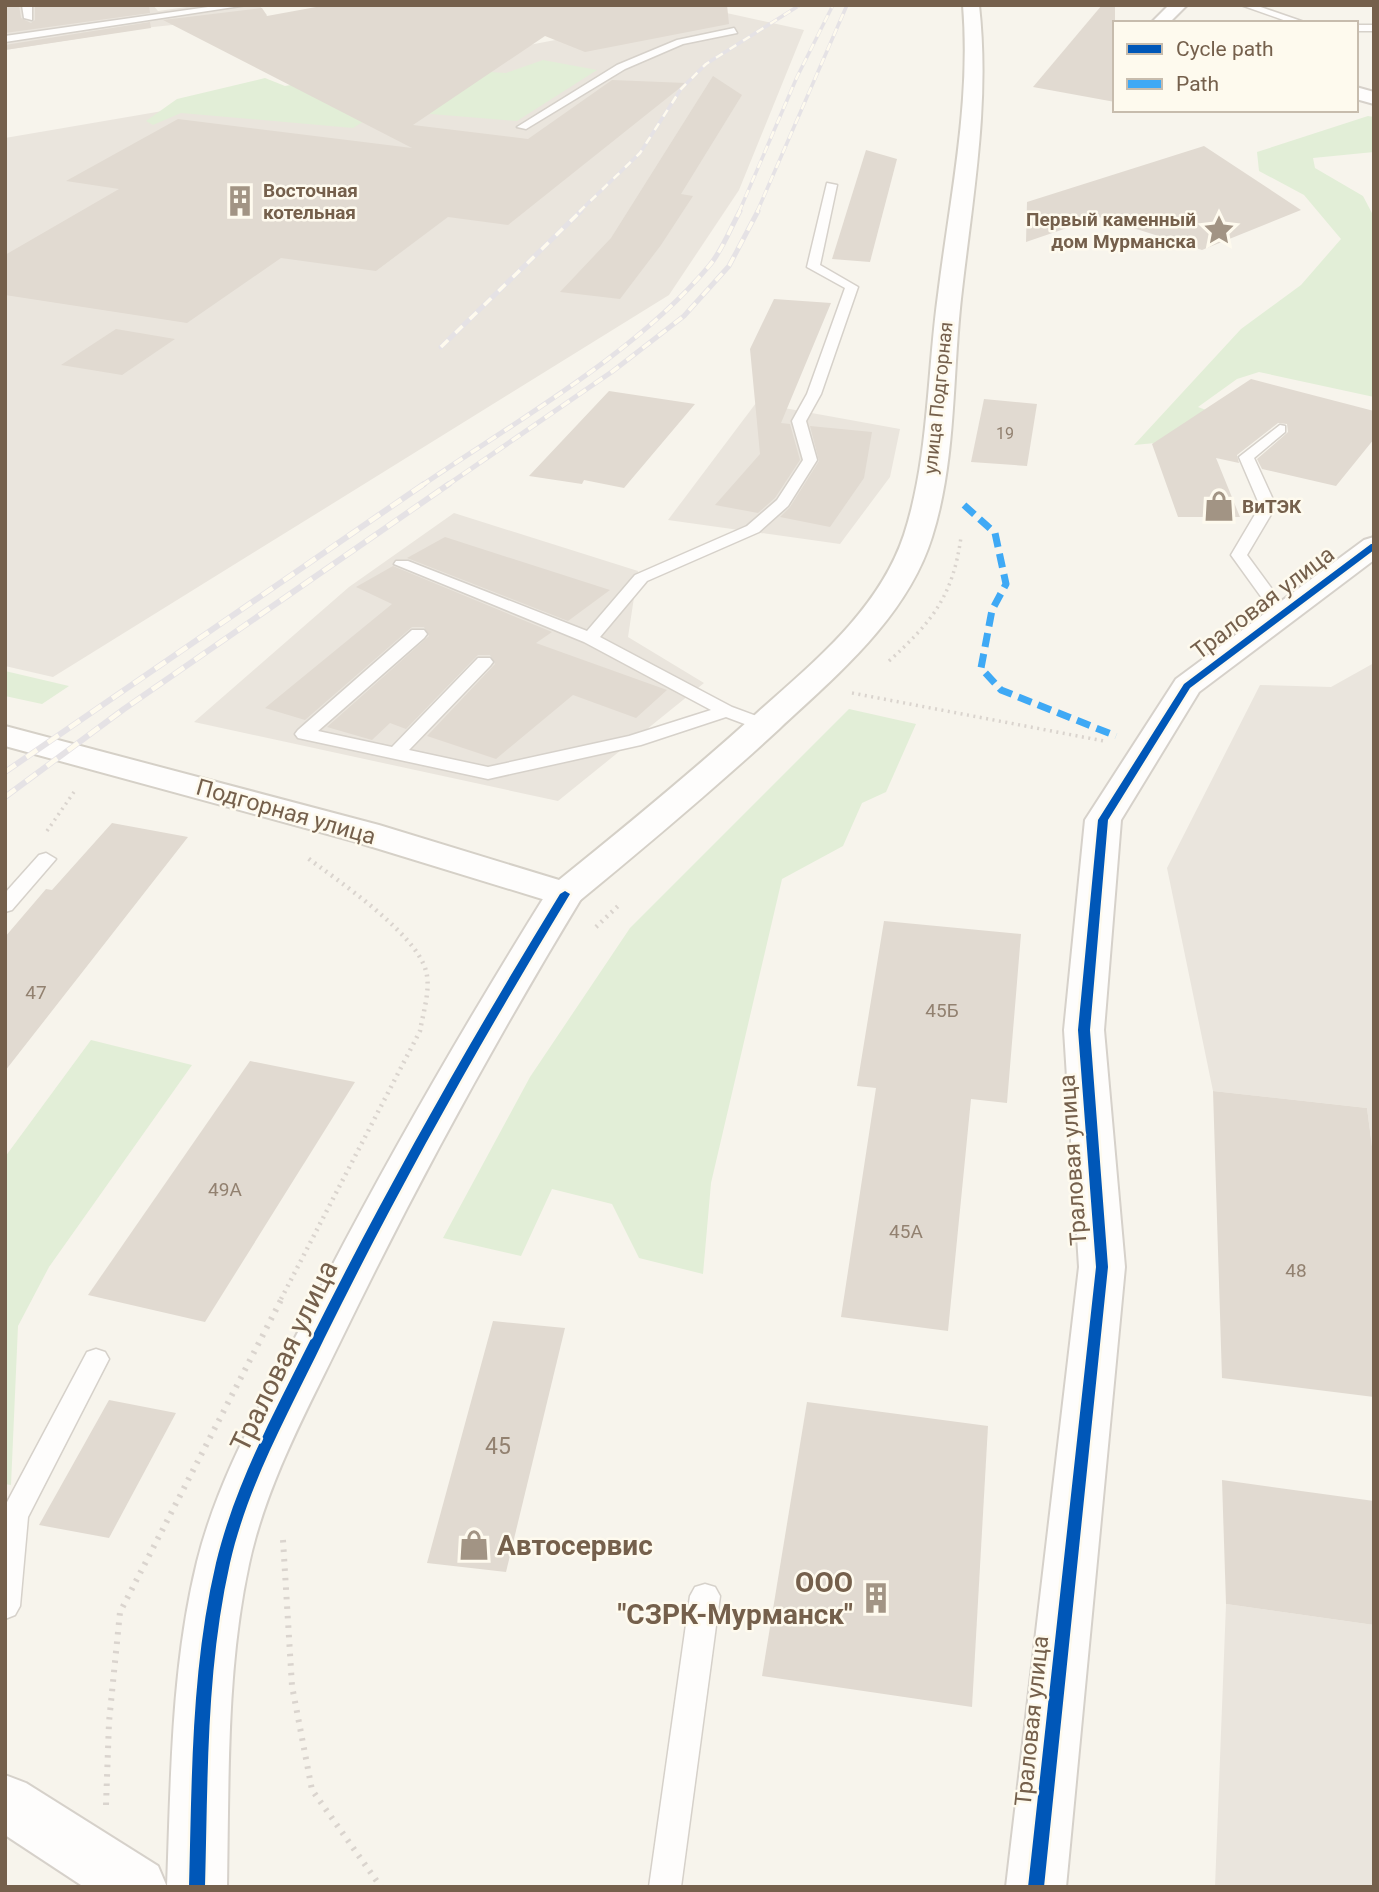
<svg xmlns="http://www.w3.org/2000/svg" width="1379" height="1892" font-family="Roboto,sans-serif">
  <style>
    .industrial { fill: #eae5dd }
    .green { fill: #e2eed7 }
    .building { fill: #e1dad1 }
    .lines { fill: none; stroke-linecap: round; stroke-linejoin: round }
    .service-casing { stroke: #d6d1ca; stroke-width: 3 }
    .minor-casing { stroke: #d6d1ca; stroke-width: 4 }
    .tertiary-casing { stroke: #d6d1ca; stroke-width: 4 }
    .secondary-casing { stroke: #d5d0c7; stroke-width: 4 }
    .path-far2 { stroke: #dad4ce; stroke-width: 3.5; stroke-dasharray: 2 4.5; stroke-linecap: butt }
    .path-far1 { stroke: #dad4ce; stroke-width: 4.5; stroke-dasharray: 2 5; stroke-linecap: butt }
    .path { stroke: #dad4ce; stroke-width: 6; stroke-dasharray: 2.5 7; stroke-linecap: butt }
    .service { fill: #fefdfc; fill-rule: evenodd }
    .minor { fill: #fefdfc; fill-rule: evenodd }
    .tertiary { fill: #fefdfc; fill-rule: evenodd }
    .secondary { fill: #fefdfc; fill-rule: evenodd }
    .rail-far2-casing { stroke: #e5e2e5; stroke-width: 3.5 }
    .rail-far1-casing { stroke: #e5e2e5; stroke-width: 5 }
    .rail-casing { stroke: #e5e2e5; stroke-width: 6 }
    .rail-far2 { stroke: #fefaee; stroke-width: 2.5; stroke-dasharray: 8; stroke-linecap: butt }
    .rail-far1 { stroke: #fefaee; stroke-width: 3.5; stroke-dasharray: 10; stroke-linecap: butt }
    .rail { stroke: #fefaee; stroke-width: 4.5; stroke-dasharray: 13; stroke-linecap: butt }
    .quiet { stroke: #3fa9f5; stroke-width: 7; stroke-dasharray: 14 7; stroke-linecap: butt }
    .cycleway-casing { stroke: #fefaee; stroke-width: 5 }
    .cycleway { fill: #0057b8; fill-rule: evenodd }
    .labels { text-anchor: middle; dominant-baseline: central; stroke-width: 5; stroke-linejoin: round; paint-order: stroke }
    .far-number-label { font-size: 16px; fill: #928170 }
    .far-poi-label { font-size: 19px; font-weight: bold; fill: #75604c; stroke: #fefaee; text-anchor: start }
    .far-street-label { font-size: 19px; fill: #75604c; stroke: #fefaee }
    .number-label { font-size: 19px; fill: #928170 }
    .street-label { font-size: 23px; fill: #75604c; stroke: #fefaee }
    .near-number-label { font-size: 23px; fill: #928170 }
    .near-street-label { font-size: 28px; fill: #75604c; stroke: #fefaee }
    .near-poi-label { font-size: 28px; font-weight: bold; fill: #75604c; stroke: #fefaee; text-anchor: start }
  </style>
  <rect width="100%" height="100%" fill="#f7f4ec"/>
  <g class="industrial">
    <polygon points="5,5 153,5 158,11 201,5 259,5 267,15 153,27 5,50"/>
    <polygon points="713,10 804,30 739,190 669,295 53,677 5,666 5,138 372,75"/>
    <polygon points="756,403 900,429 890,477 840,544 668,520"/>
    <polygon points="454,513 638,571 628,637 704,683 558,801 194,722 349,587"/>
    <polygon points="1374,663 1374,1162 1367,1108 1213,1091 1167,868 1260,685 1331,687"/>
    <polygon points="1226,1604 1374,1625 1374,1887 1215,1887"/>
  </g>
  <g class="green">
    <polygon points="440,58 475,71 506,73 543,60 597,70 517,121 382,110 353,128 181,113 153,125 146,121 177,99 265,78 285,86"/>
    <polygon points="1368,116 1374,117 1374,152 1313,158 1315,168 1363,196 1374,217 1374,397 1259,372 1237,379 1198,407 1235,421 1198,439 1134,445 1241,329 1301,285 1341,239 1304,195 1259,171 1257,152"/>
    <polygon points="5,671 69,686 42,704 5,696"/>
    <polygon points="849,709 916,724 886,792 862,803 843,846 782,879 711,1183 703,1274 639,1258 612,1204 552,1189 521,1256 443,1238 530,1077 630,928"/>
    <polygon points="91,1040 192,1065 49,1267 18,1326 11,1485 5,1484 5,1157"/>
  </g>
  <g class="building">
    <polygon points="5,5 19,5 21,18 31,23 35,20 35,5 149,5 150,13 5,33"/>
    <polygon points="327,5 727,5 729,24 585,52 545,36 413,125 528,139 612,80 686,83 508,225 448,217 376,271 281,258 187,323 5,295 5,255 119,189 66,181 178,119 412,148 163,20 262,8 267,16"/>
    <polygon points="1102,5 1115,5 1115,102 1033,87"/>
    <polygon points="150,22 151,28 5,50 5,45"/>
    <polygon points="713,76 742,95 681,194 693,196 661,245 620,299 560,292 611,238"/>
    <polygon points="1204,146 1301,210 1202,250 1099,217 1026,242 1027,202"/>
    <polygon points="866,150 897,159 870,262 832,259"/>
    <polygon points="774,299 831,303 781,423 790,424 800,460 775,498 758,513 715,505 760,454 750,349"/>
    <polygon points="116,329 175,339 122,375 61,365"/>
    <polygon points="1251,379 1374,411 1374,439 1336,486 1262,469 1257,459 1288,432 1287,424 1278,423 1237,455 1239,463 1216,458 1240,517 1178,517 1152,444"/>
    <polygon points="609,391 695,404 624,488 584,480 582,484 529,476"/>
    <polygon points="984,399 1037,404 1027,466 971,462"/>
    <polygon points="810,426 872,432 864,478 830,527 780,517 790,507 819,461"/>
    <polygon points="445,537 610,590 568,621 407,558"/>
    <polygon points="393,566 552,632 536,643 667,690 636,718 573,695 496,759 427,736 495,664 490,655 478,655 406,729 390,723 372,740 327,727 429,636 424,627 412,627 305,720 265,708 392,604 356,587"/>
    <polygon points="112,823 188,837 5,1071 5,937 46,889 52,890"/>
    <polygon points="884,921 1021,934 1007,1103 971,1099 948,1331 841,1317 876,1088 857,1086"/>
    <polygon points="250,1061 355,1082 205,1322 88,1295"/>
    <polygon points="1213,1091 1367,1108 1374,1162 1374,1397 1222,1378"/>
    <polygon points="493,1321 565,1328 506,1572 427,1563"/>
    <polygon points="109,1400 176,1413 109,1538 39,1525"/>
    <polygon points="807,1402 988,1426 972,1707 762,1676"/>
    <polygon points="1222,1480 1374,1501 1374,1625 1226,1604"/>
  </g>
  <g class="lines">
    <defs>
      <g id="service">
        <polygon points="22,5 32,5 32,20 24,18"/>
        <polygon points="222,5 247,5 5,42 5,36"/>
        <polygon points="1241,5 1255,5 1307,23 1292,23"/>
        <rect x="1356" y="25" width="18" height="6"/>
        <polygon points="734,28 737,33 683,44 625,69 526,129 517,127 617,65 677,40"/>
        <polygon points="827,183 837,185 820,265 858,287 821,394 806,421 817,460 788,506 759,532 647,581 600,637 732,707 770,721 773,725 770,729 758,729 726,717 641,745 488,779 298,738 295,734 298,730 412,630 424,630 427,634 424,638 318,731 392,747 478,658 490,658 493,662 490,666 409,750 488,767 629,736 711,710 584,642 394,564 396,561 408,561 587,631 635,575 747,526 777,500 803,460 792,421 807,394 845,288 807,267"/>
        <polygon points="1280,425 1285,426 1285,432 1254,458 1276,506 1247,555 1291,615 1283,620 1277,619 1231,555 1260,506 1239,457"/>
        <polygon points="46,853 56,859 12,910 5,912 5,893 39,855"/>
        <polygon points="96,1349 105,1352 109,1359 28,1517 20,1606 15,1615 5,1619 5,1506 87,1352"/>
        <polygon points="705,1584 715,1587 720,1596 681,1887 649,1887 690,1596 695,1587"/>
      </g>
      <g id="minor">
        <polygon points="1169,5 1187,5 1169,23 1151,23"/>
        <polygon points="1356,87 1374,92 1374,104 1356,99"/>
        <polygon points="1374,537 1374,560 1199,692 1121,820 1104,1030 1125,1267 1066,1887 1006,1887 1079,1267 1064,1030 1085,820 1176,679 1364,540"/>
        <polygon points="5,1775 26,1783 158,1866 167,1887 84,1887 5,1835"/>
      </g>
      <path id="tertiary" d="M565,883l13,3 6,8c-88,145 -169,293 -243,446 -35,72 -75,145 -92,224 -23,106 -20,215 -22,323h-60c4,-108 4,-219 30,-325 20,-81 62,-154 100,-228 76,-151 160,-297 249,-440l6,-8z"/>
      <path id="secondary" d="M963,5h16c11,97 -6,189 -17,285 -10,81 -5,168 -30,247 -25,80 -94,137 -153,192 -65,60 -133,117 -201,173l-13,3 -13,-3 -199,-61 -348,-95v-20l374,99 180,55c67,-54 134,-109 198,-167 57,-51 122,-103 147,-178 25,-77 23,-161 34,-240 12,-98 33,-191 25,-290z"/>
    </defs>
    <use href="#service" class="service-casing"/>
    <use href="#minor" class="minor-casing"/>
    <use href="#tertiary" class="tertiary-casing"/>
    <use href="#secondary" class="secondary-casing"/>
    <g class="path-far2">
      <path d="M889,661c43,-39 64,-65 72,-124"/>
      <polyline points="852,693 1104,741"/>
      <polyline points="47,831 74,792"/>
    </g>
    <g class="path-far1">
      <polyline points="596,927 618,906"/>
      <path d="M281,1299l139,-268c3,-18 11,-42 6,-60 -10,-38 -89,-91 -121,-115"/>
    </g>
    <g class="path">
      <polyline points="283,1540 292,1686 312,1790 381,1887"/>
      <polyline points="106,1805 109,1722 120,1612 282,1298"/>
    </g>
    <use href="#service" class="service"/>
    <use href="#minor" class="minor"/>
    <use href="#tertiary" class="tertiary"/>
    <use href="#secondary" class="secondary"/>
    <defs>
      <g id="rail-far2">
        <polyline points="579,212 640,153 681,89 706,64 800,5"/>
        <polyline points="739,212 797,77 833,5"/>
        <polyline points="757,212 847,5"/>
      </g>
      <g id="rail-far1">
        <polyline points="441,347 581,211"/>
        <path d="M421,486c95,-65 214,-132 288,-220 13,-15 21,-37 31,-55"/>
        <polyline points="446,486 613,371 684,316 729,266 758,211"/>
      </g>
      <g id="rail">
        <polyline points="5,772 424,484"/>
        <polyline points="5,797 124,709 449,484"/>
      </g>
    </defs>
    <use href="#rail-far2" class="rail-far2-casing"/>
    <use href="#rail-far1" class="rail-far1-casing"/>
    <use href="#rail" class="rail-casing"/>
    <use href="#rail-far2" class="rail-far2"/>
    <use href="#rail-far1" class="rail-far1"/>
    <use href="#rail" class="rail"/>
    <polyline class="quiet" points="964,505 995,533 1006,584 992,610 981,668 1001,690 1116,736"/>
    <defs>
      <g id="cycleway">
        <polygon points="1371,544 1374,544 1374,550 1190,688 1108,820 1090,1030 1108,1267 1044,1887 1028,1887 1096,1267 1078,1030 1098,820 1184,684"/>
        <path d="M565,891l5,3c-88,145 -171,293 -246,445 -35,73 -76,145 -94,224 -24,106 -22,216 -25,324h-16c3,-108 2,-218 27,-324 19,-79 59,-152 95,-224 76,-152 160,-300 249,-445z"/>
      </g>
    </defs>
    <use href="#cycleway" class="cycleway-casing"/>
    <use href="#cycleway" class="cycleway"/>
  </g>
  <defs>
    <symbol id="building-bare" viewBox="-9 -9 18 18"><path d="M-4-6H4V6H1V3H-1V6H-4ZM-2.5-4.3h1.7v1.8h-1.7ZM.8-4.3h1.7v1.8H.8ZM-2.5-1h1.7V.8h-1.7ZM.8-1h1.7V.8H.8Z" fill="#a29484" stroke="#fefaee" stroke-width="2.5" paint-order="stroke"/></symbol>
    <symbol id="sight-bare" viewBox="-9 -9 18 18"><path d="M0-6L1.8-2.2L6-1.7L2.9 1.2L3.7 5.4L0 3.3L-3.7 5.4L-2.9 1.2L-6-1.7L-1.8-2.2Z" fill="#a29484" stroke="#fefaee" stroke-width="2.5" paint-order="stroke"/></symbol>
    <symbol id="shop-bare" viewBox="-9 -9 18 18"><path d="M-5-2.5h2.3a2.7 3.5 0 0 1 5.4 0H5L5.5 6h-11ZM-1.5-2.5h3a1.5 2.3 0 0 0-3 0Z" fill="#a29484" stroke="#fefaee" stroke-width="2.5" paint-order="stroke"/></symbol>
  </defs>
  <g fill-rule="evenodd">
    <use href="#building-bare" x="218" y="179" width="44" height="44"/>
    <use href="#sight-bare" x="1197" y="208" width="44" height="44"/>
    <use href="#shop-bare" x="1197" y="484" width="44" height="44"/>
    <use href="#shop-bare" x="452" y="1523" width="44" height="44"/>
    <use href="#building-bare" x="854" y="1576" width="44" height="44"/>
  </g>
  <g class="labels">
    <g class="far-number-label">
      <text x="1005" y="433">19</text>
    </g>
    <g class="far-poi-label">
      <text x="263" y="190">Восточная<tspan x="263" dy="22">котельная</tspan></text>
      <text x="1196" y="219" text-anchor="end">Первый каменный<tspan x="1196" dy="22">дом Мурманска</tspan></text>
      <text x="1242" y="506">ВиТЭК</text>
    </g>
    <g class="far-street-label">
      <text transform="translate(938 398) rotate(-84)">улица Подгорная</text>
    </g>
    <g class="number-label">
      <text x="36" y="992">47</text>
      <text x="942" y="1010">45Б</text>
      <text x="225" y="1189">49А</text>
      <text x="906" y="1231">45А</text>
      <text x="1296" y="1270">48</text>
    </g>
    <g class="street-label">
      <text transform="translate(1263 603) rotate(-37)">Траловая улица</text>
      <text transform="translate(286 812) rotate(16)">Подгорная улица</text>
      <text transform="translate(1073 1160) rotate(-94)">Траловая улица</text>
      <text transform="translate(1032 1721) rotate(-84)">Траловая улица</text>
    </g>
    <g class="near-number-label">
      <text x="498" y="1446">45</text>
    </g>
    <g class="near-street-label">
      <text transform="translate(284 1356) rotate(-64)">Траловая улица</text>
    </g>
    <g class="near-poi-label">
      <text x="497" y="1545">Автосервис</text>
      <text x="853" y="1582" text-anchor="end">ООО<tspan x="853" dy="32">"СЗРК-Мурманск"</tspan></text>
    </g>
  </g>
  <rect width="1379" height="1892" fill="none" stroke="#75604c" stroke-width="14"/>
  <rect x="1113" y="21" width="245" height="91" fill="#fefaee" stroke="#c7bcad" stroke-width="2"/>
  <rect x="1127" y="44" width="35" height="10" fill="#0057b8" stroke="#c7bcad" stroke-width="2"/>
  <text x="1176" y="56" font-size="21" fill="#75604c">Cycle path</text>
  <rect x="1127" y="79" width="35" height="10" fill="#3fa9f5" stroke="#c7bcad" stroke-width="2"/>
  <text x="1176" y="91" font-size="21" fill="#75604c">Path</text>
</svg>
